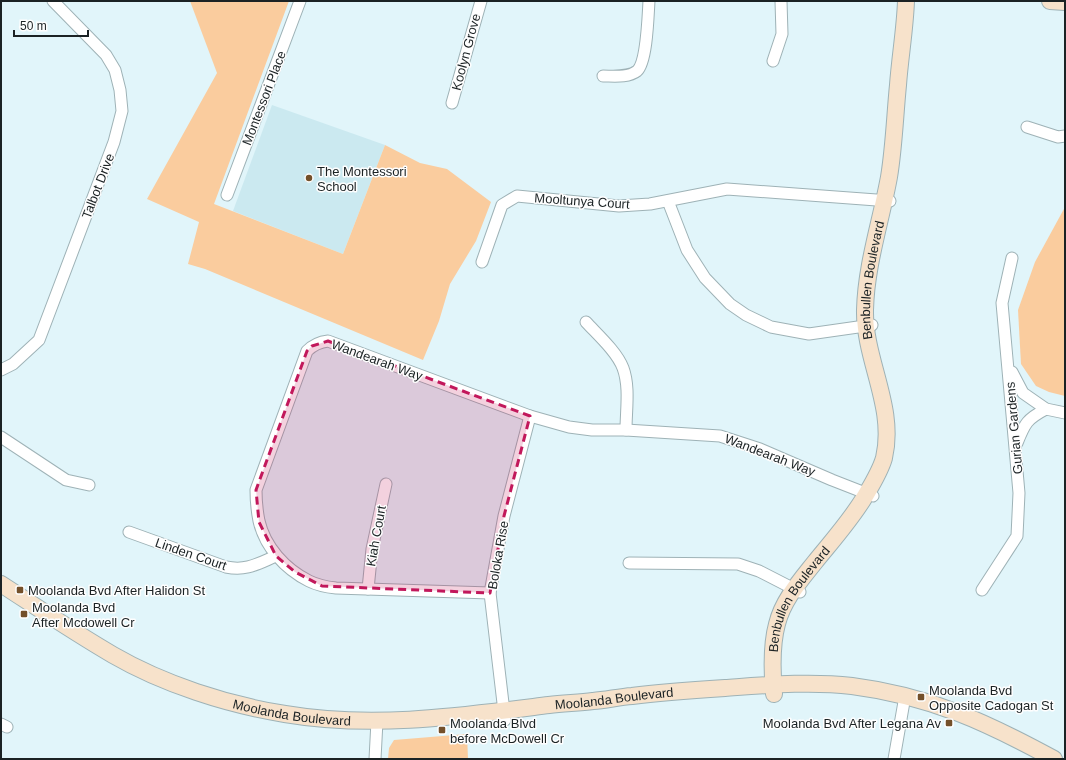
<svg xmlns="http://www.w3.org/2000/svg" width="1066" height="760" font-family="Arial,sans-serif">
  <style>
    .built { fill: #cbe9f0 }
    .green { fill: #facc9e }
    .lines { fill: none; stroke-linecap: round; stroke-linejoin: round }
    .street-casing { stroke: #9eb2b6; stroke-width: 13 }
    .secondary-casing { stroke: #9eb2b6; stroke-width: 18 }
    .street { stroke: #fff; stroke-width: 11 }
    .secondary { stroke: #f7e2cb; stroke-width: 16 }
    .marked { fill: #c2185b; fill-opacity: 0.2; stroke: #c2185b; stroke-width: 3; stroke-dasharray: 8 5; stroke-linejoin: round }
    .poi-dot { fill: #74502a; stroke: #fefefe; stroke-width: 1.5 }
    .labels { text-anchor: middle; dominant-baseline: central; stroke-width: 3; stroke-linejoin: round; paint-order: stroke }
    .street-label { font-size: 13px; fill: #1b2224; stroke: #fefefe }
    .poi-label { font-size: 13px; fill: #1b2224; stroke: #fefefe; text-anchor: start }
  </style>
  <rect width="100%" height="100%" fill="#e1f5fa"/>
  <polygon class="built" points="272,105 385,145 343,254 233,211"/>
  <g class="green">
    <polygon points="190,1 289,1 214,204 343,254 385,145 420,163 447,169 491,202 476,241 450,284 439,321 423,360 205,269 188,264 199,222 147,199 217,73"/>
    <polygon points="1065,207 1065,396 1049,392 1036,386 1021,364 1018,310 1035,262"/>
    <polygon points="467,734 468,759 388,759 389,748 394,740"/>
  </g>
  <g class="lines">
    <defs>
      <g id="street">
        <polyline points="773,61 782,34 781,1"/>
        <path d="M603,76c10,0 25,2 34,-5 10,-9 11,-55 12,-70"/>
        <polyline points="452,103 481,1"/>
        <polyline points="1027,127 1058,137 1065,136"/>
        <polyline points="227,195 300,1"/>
        <polyline points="668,201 687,250 705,278 730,304 746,315 771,327 809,334 872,325"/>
        <polyline points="482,262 502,205 517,196 619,206 650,204 727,189 890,201"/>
        <path d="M586,322c12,13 31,30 37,46 7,19 3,42 3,62"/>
        <polyline points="1,370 13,364 39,340 114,142 122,111 120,90 115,70 106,55 53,1"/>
        <polyline points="1012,372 1023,393 1046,409 1065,413"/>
        <polyline points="1,437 66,480 89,485"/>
        <path d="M1017,443c8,-20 10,-24 29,-34"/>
        <path d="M129,532l97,35c21,4 31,-3 50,-11"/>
        <polyline points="629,563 738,564 759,571 800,592"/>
        <polyline points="368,589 372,549 386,484"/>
        <polyline points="982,590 1017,536 1019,493 1002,303 1012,258"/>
        <path d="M490,593l-154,-5c-10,-1 -19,-3 -27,-7 -24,-12 -44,-34 -50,-60 -2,-10 -3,-20 -3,-31l51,-139c6,-6 12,-9 21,-10l202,75 39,11 23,3h34l94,6 40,13 72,31 41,16"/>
        <polyline points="505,720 490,593 504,516 530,416"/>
        <polyline points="1,724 7,727"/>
        <polyline points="375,759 377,721"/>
        <polyline points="894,759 905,696"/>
      </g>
      <g id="secondary">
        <polyline points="1050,1 1065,2"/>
        <path id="s1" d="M1,584c37,24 74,49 112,71 50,29 115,50 172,59 88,15 177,2 264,-9 15,-2 30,-2 44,-4 13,-1 26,-4 39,-5 31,-4 62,-6 93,-8 42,-3 85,-7 127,-2 78,10 134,36 202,73"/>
        <path id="s2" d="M774,694c-2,-23 -3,-48 3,-70 6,-24 23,-43 38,-62 17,-21 35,-41 49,-64 7,-12 16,-26 20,-40 12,-51 -20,-98 -19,-148 1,-45 16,-89 24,-133 5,-30 6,-62 9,-92 2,-28 7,-56 8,-84"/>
      </g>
    </defs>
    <use href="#street" class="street-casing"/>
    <use href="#secondary" class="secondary-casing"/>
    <use href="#street" class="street"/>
    <use href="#secondary" class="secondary"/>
  </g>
  <path class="marked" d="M328,341l202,75 -26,100 -14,77 -168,-7 -27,-14 -19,-16 -17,-34 -3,-32 51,-139 5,-5z"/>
  <g class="poi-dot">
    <circle cx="309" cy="178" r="4"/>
    <rect x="16" y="586" width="8" height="8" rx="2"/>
    <rect x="20" y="610" width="8" height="8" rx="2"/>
    <rect x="917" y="693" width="8" height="8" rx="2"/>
    <rect x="945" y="719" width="8" height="8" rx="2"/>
    <rect x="438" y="726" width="8" height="8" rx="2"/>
  </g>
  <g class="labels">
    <g class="street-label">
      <text transform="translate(466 52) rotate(-75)">Koolyn Grove</text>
      <text transform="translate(264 98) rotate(-69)">Montessori Place</text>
      <text transform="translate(98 186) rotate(-69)">Talbot Drive</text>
      <text transform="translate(582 201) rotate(4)">Mooltunya Court</text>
      <text stroke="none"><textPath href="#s2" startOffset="450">Benbullen Boulevard</textPath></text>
      <text transform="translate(377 360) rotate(20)">Wandearah Way</text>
      <text transform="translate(1014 428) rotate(-95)">Gurian Gardens</text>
      <text transform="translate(770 455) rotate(21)">Wandearah Way</text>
      <text transform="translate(376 536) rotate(-80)">Kiah Court</text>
      <text transform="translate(191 554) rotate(19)">Linden Court</text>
      <text transform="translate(498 555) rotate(-80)">Boloka Rise</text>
      <text stroke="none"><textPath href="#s2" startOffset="102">Benbullen Boulevard</textPath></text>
      <text stroke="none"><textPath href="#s1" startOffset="646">Moolanda Boulevard</textPath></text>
      <text stroke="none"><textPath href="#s1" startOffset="322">Moolanda Boulevard</textPath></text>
    </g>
    <g class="poi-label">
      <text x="317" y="171">The Montessori<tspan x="317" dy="15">School</tspan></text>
      <text x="28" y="590">Moolanda Bvd After Halidon St</text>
      <text x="32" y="607">Moolanda Bvd<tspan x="32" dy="15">After Mcdowell Cr</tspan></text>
      <text x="929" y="690">Moolanda Bvd<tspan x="929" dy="15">Opposite Cadogan St</tspan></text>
      <text x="450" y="723">Moolanda Blvd<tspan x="450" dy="15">before McDowell Cr</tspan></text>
      <text x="941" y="723" text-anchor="end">Moolanda Bvd After Legana Av</text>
    </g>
  </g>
  <rect width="1066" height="760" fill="none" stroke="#1b2224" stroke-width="4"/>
  <path d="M14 30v6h74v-6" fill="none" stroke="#1b2224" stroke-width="2"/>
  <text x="20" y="30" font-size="12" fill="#1b2224" stroke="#fefefe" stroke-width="3" paint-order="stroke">50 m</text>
</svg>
